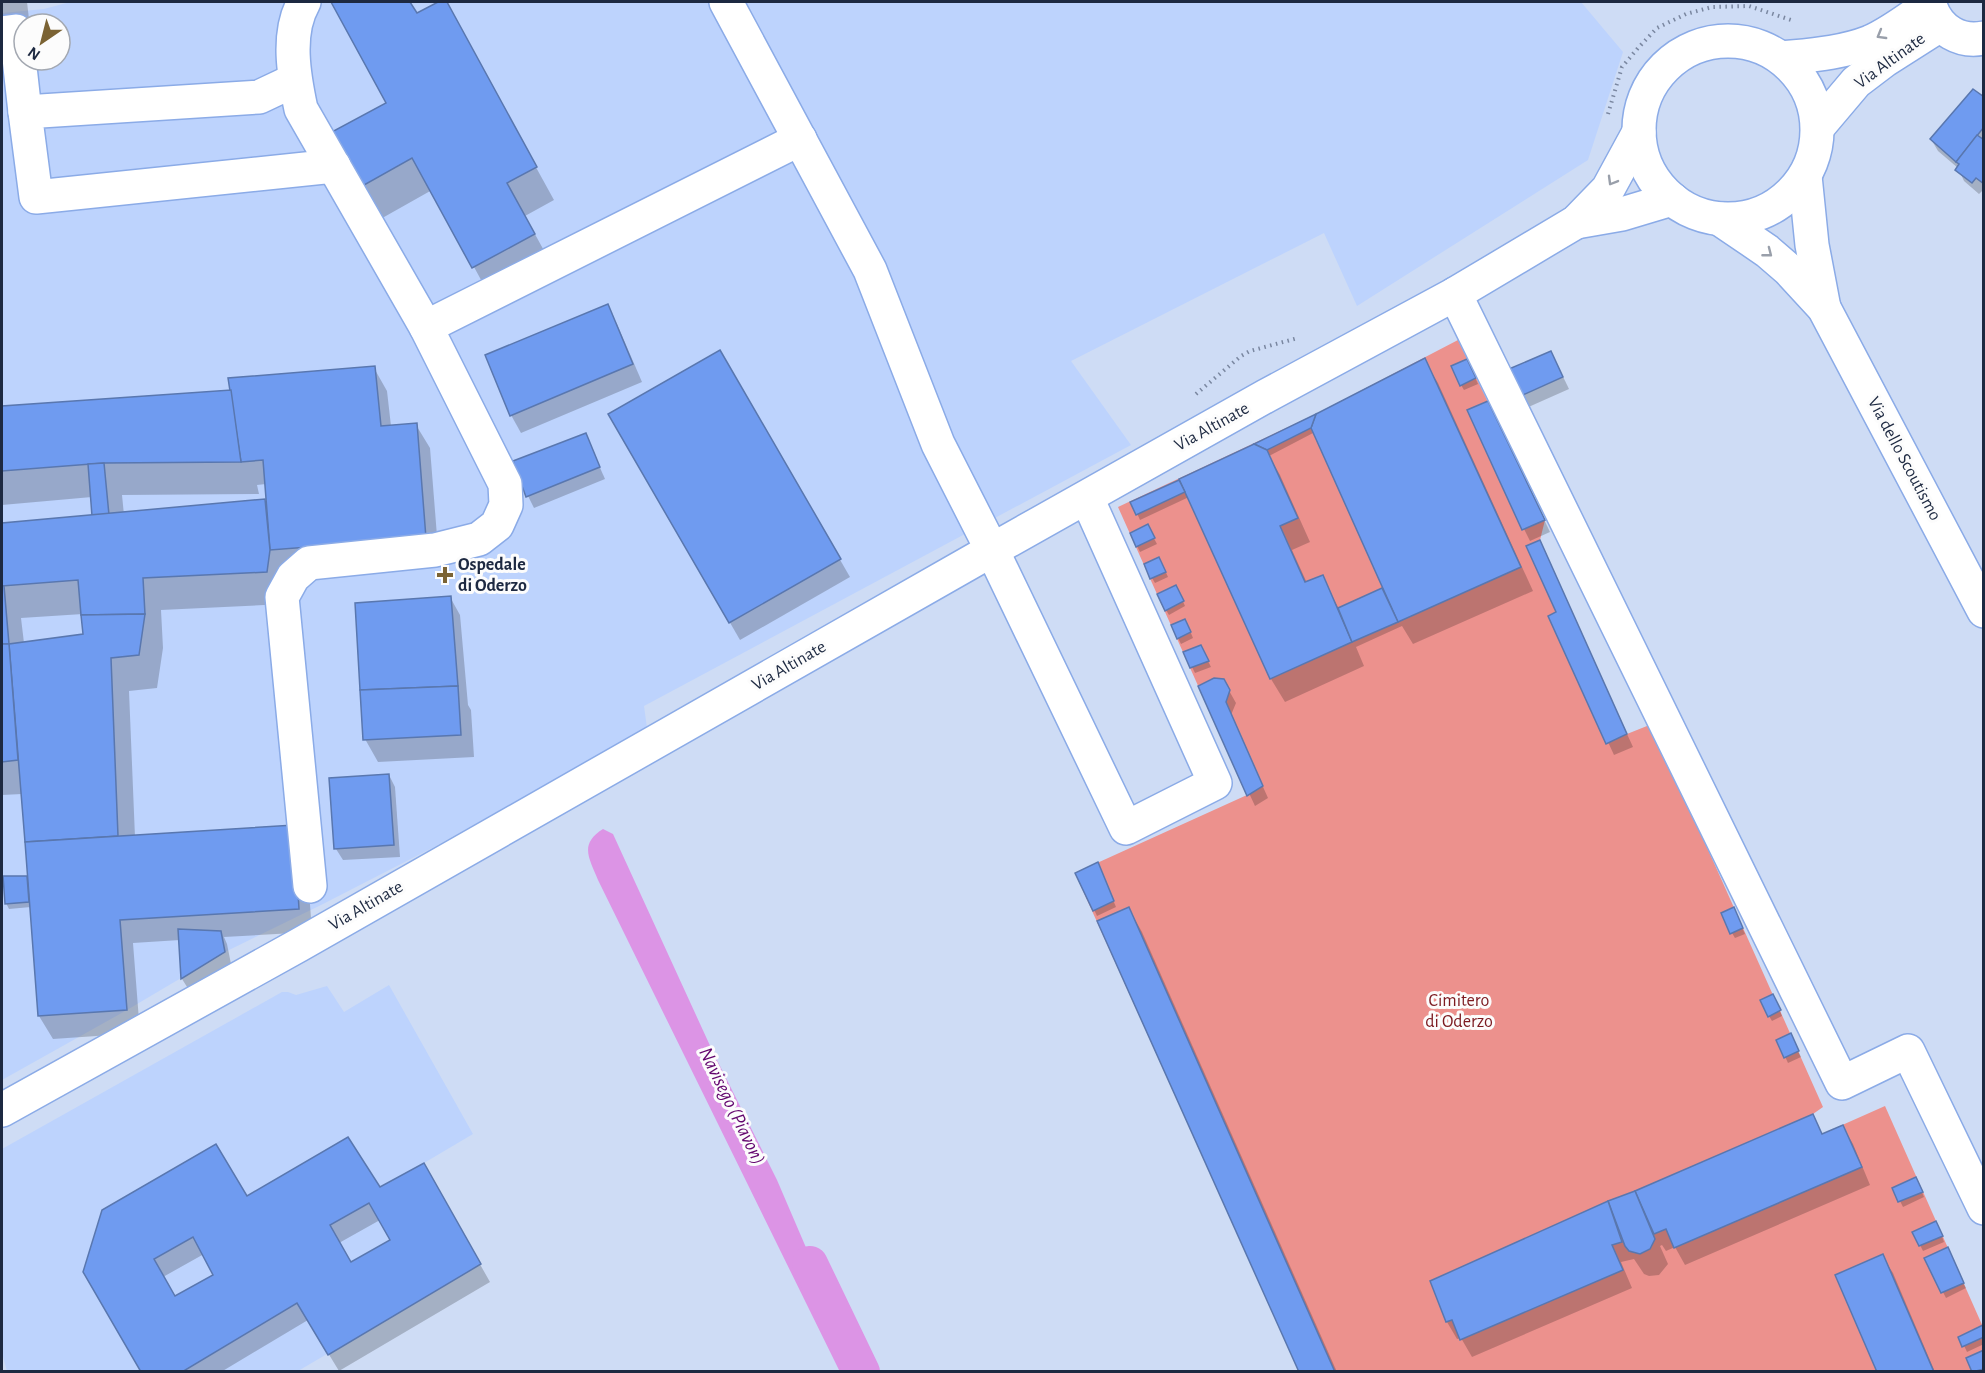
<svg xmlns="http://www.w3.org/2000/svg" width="1985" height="1373" font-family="'Alegreya Sans',sans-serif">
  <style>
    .built { fill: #bdd3fd; fill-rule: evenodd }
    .green { fill: #ec918d }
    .water { fill: #dc94e5 }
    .shadow { fill: #0003; fill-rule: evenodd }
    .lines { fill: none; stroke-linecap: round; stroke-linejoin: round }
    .canal { stroke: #dc94e5; stroke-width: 36 }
    .building { fill: #6f9bf0; stroke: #5977af; stroke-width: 1.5; fill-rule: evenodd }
    .minor-casing { stroke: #8babe7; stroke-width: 36 }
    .path { stroke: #7a87a0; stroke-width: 4; stroke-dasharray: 1.5 4.5; stroke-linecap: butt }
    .minor { stroke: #fff; stroke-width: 33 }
    .oneway { stroke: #999faa }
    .poi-dot { fill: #7b6334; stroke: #fcfcfc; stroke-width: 2 }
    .labels { text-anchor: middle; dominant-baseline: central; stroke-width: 6; stroke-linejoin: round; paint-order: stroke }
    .street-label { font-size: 18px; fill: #1d2941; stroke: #fcfcfc }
    .poi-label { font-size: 18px; font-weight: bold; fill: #1d2941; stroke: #fcfcfc; text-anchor: start }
    .park-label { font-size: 18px; fill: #7c1a20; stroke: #fcfcfc }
    .water-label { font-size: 20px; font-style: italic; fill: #63066e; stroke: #fcfcfc }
  </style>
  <rect width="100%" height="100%" fill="#cedcf5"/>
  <g class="built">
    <path d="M70,2h1511l42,50 -35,108 -231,146 -33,-73 -253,128 60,84 -487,261 3,22 -213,119 -111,57 -98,48 -98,58 -125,70v-1067l42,-4zM24,24h36v36h-36z"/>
    <polygon points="389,985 473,1134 424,1163 481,1264 298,1371 7,1371 2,1353 2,1149 282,992 288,992 296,995 327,986 344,1012"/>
  </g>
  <polygon class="green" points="1458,340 1545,520 1540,540 1627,734 1652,724 1823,1107 1813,1114 1822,1134 1885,1106 1983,1327 1983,1371 1299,1371 1075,873 1247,795 1118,507 1316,414"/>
  <path class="water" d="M603,829l10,5 99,216 65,130 82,191h-18l-2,-1 -241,-490c-9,-22 -19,-36 5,-51z"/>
  <g class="shadow">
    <polygon points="2,2 27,2 29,19 2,22"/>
    <polygon points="332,2 410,2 417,15 441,2 445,2 554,200 525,216 553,267 492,300 432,190 377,221 358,188 388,104"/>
    <polygon points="1984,99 1984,189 1979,194 1964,181 1958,168 1938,151 1931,139"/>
    <polygon points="607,306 617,324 642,382 521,433 511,415"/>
    <polygon points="720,352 850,577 740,640 610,414"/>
    <polygon points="1551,352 1569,389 1522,410 1516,398"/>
    <path d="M1424,360l14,23 95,208 -120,53 -11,-18 -46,21 8,19 -79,36 -14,-23 -82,-182 -49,23 -8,-18 122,-57zM1315,432l74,166 -2,1 -48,10 -17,-33 -15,7 -15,-33 18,-8 -30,-67 -11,-19z"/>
    <polygon points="1470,366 1478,384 1464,390 1461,385"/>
    <path d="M374,368l13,23 4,35 25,-1 14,23 9,113 -152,11 -2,32 -124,6 2,38 -6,40 -28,3 6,146 171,12 6,83 -88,5 3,7 4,20 -42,26 -7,-11 -2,-39 -47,3 7,90 -87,6 -14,-23 -8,-109 -22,2 -3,-6 20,-26 3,6 -7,-89 -20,1v-270l92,-8 -2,-20 -90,8v-98l230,-16zM266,484l2,23 -4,-6 -140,14 -2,-20 137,-1 -2,-9zM83,614l2,22 -61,7 -3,-25z"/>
    <polygon points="1494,415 1550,532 1530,541 1524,529"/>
    <polygon points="585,434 605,479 534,508 528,496"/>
    <polygon points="1150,531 1157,544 1140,552 1131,534"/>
    <polygon points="1539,542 1633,747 1614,755 1550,616 1558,612"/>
    <polygon points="1162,564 1168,577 1155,583 1152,578"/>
    <polygon points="1179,592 1185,606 1169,615 1166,610"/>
    <polygon points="450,597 460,615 468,705 471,710 474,757 378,762 365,739"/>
    <polygon points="1188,626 1193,638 1181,644 1178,638"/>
    <polygon points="1201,647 1211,667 1195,673 1185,653"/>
    <polygon points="1223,680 1236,703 1231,715 1268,798 1255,806 1200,687"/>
    <polygon points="389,775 395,787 400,857 343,860 336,849"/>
    <polygon points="1100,869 1116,907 1097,916 1077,873"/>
    <polygon points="1129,909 1142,932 1337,1372 1300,1372"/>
    <polygon points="1736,914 1745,934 1735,938 1732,933"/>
    <polygon points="1776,1001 1782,1016 1772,1021 1769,1016"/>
    <polygon points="1793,1040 1801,1057 1788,1063 1778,1041"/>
    <polygon points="1812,1116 1823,1135 1843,1127 1853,1144 1870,1185 1685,1265 1675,1247 1666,1251 1662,1245 1660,1246 1668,1264 1659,1275 1649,1276 1644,1274 1634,1259 1621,1262 1632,1288 1472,1357 1461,1338 1457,1339 1447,1322 1608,1203 1636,1193"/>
    <path d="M424,1165l66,117 -151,89 -31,-51 -87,52h-78l-59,-101 163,-73 132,-9zM380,1220l12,21 -41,23 -12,-21zM204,1254l11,21 -40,23 -12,-21z"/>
    <polygon points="1919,1185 1924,1197 1903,1207 1894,1189"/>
    <polygon points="1939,1228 1944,1242 1923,1251 1914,1233"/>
    <polygon points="1950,1254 1966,1288 1946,1298 1926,1259"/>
    <polygon points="1882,1256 1893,1273 1935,1372 1879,1372"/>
    <polygon points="1982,1327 1984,1344 1967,1352 1960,1337"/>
  </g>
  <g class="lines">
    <polyline class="canal" points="810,1264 862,1372"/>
  </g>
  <g class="building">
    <polygon points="331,2 410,2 417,13 438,2 447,2 537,167 507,183 535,234 472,268 412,158 357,189 328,134 386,103"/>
    <polygon points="1973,89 1984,97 1984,127 1956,162 1930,139"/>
    <polygon points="1977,135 1984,140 1984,184 1976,178 1972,183 1955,170 1959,164 1956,162"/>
    <polygon points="608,304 633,364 510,416 485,355"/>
    <polygon points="720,350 841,559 729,623 608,414"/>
    <polygon points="1551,351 1563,377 1514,399 1502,372"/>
    <polygon points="1425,358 1521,567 1398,622 1311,428 1316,414"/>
    <polygon points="1467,359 1476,378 1460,386 1451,366"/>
    <polygon points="375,366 381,426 417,423 426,538 270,550 263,460 241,462 228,378"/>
    <polygon points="231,390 241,462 104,463 2,471 2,406"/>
    <polygon points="1488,401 1545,520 1522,530 1467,410"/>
    <polygon points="1316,414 1311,428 1267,450 1254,444"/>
    <polygon points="586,433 600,467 526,497 513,461"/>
    <polygon points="1254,444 1267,450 1298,518 1280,526 1305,582 1323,575 1352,642 1270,679 1179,479"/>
    <polygon points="104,463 109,515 92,516 88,464"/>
    <polygon points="1179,480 1185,492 1136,515 1130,502"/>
    <polygon points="265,499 270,550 267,572 143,578 145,614 81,615 78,580 2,586 2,523"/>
    <polygon points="1148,524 1155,538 1136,547 1130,533"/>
    <polygon points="1540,540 1627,734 1606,744 1548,616 1556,612 1526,546"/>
    <polygon points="1159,557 1166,572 1150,579 1144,564"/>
    <polygon points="1176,585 1184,601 1165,611 1157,594"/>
    <polygon points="2,586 4,586 9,644 2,644"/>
    <polygon points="1382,588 1398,622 1352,642 1338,608"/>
    <polygon points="451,596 458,686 360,690 355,603"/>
    <polygon points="145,614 139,655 111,658 118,836 25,842 9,644 83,634 81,615"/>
    <polygon points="1185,619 1191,632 1177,639 1171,625"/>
    <polygon points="2,644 9,644 18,760 2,762"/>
    <polygon points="1201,645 1209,661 1190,668 1183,652"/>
    <polygon points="1214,678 1224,679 1230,690 1226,702 1263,786 1247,796 1198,686"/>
    <polygon points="458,686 461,735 363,740 360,690"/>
    <polygon points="389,774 394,845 334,849 329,778"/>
    <polygon points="294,825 299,909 120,920 127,1010 38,1016 25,842"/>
    <polygon points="1098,862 1114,901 1093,911 1075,873"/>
    <polygon points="3,876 27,876 29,902 5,904"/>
    <polygon points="1129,907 1335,1372 1299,1372 1097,921"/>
    <polygon points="1734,907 1743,928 1730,934 1721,913"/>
    <polygon points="178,929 221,931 225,952 181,979"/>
    <polygon points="1773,994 1781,1010 1768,1017 1760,1000"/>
    <polygon points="1791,1033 1799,1051 1784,1058 1776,1040"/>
    <polygon points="1813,1114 1822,1134 1843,1125 1862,1167 1674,1248 1666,1229 1654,1234 1635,1191"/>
    <path d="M348,1137l32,50 44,-24 57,101 -153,91 -31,-52 -115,69h-41l-58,-100 19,-62 114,-66 31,52zM369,1203l21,37 -39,22 -21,-37zM193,1237l20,38 -38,21 -21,-37z"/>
    <polygon points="1916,1177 1923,1192 1898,1202 1892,1188"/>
    <polygon points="1635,1191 1655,1239 1650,1249 1640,1254 1629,1251 1625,1246 1608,1201"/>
    <polygon points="1608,1201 1622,1242 1612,1245 1623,1270 1460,1340 1452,1320 1446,1322 1430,1281"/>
    <polygon points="1936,1221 1943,1236 1919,1246 1912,1232"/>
    <polygon points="1948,1247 1964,1283 1941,1293 1924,1258"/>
    <polygon points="1883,1254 1934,1372 1877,1372 1835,1275"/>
    <polygon points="1983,1325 1984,1337 1962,1347 1958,1337"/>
    <polygon points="1984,1350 1984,1369 1972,1372 1966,1358"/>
  </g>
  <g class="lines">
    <defs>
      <g id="minor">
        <path d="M304,2c-18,31 -10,74 -3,107l125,218"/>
        <polyline points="726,2 870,270 938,444 992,550 1126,828 1215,783 1087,498"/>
        <path d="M1931,8c8,22 29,35 53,30"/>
        <polyline points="2,33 16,31 25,112"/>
        <circle cx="1728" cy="130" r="89"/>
        <path d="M1782,58c29,-3 60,-5 88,-16 21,-9 41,-25 60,-38"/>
        <polyline points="295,80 259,97 25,112 36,197 334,166"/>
        <polyline points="1818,127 1856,82 1885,60 1940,25"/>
        <polyline points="1805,176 1812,245 1824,308"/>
        <polyline points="1720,219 1767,251 1789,270 1824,308 1984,611"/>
        <polyline points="1576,222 1622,214 1672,199"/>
        <polyline points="1455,294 1842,1083 1908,1051 1984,1208"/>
        <polyline points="310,886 282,597 293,577 309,563 435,550 479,539 497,525 506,505 505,484 426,327 800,139"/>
        <polyline points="2,1110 299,945 992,550 1266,396 1455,294 1576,222 1608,189 1639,132"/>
      </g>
    </defs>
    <use href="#minor" class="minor-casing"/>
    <g class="path">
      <polyline points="1608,114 1622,67 1638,48 1657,28 1686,14 1712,7 1749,6 1794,21"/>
      <polyline points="1196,394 1241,356 1250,351 1298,338"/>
    </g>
    <use href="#minor" class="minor"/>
  </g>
  <defs><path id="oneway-chevron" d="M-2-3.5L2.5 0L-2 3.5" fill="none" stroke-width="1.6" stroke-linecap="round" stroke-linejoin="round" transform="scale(1.5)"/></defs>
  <g class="oneway">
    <use href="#oneway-chevron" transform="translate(1881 35) rotate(150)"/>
    <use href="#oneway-chevron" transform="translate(1612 181) rotate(120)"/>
    <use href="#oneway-chevron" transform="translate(1768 253) rotate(38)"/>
  </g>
  <path class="poi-dot" d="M442 566h6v6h6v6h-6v6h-6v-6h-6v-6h6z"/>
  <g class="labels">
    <g class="street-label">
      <text transform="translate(1890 61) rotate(-36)">Via Altinate</text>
      <text transform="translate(1212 427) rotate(-29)">Via Altinate</text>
      <text transform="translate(1904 459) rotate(62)">Via dello Scoutismo</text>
      <text transform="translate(789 666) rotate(-30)">Via Altinate</text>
      <text transform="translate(366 906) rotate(-30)">Via Altinate</text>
    </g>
    <g class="poi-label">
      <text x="458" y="565">Ospedale<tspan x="458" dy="21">di Oderzo</tspan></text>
    </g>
    <g class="park-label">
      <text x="1459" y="1001">Cimitero<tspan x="1459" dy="21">di Oderzo</tspan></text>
    </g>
    <g class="water-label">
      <text transform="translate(732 1106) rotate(64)">Navisego (Piavon)</text>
    </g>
  </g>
  <rect width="1985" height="1373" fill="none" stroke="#1d2941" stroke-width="6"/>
  <g transform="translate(42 42) rotate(215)"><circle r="28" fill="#fcfcfc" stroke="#a3a8b1" stroke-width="1.5"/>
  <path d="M0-4.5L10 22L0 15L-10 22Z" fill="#7b6334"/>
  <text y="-9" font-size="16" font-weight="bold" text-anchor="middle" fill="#1d2941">N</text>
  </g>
</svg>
